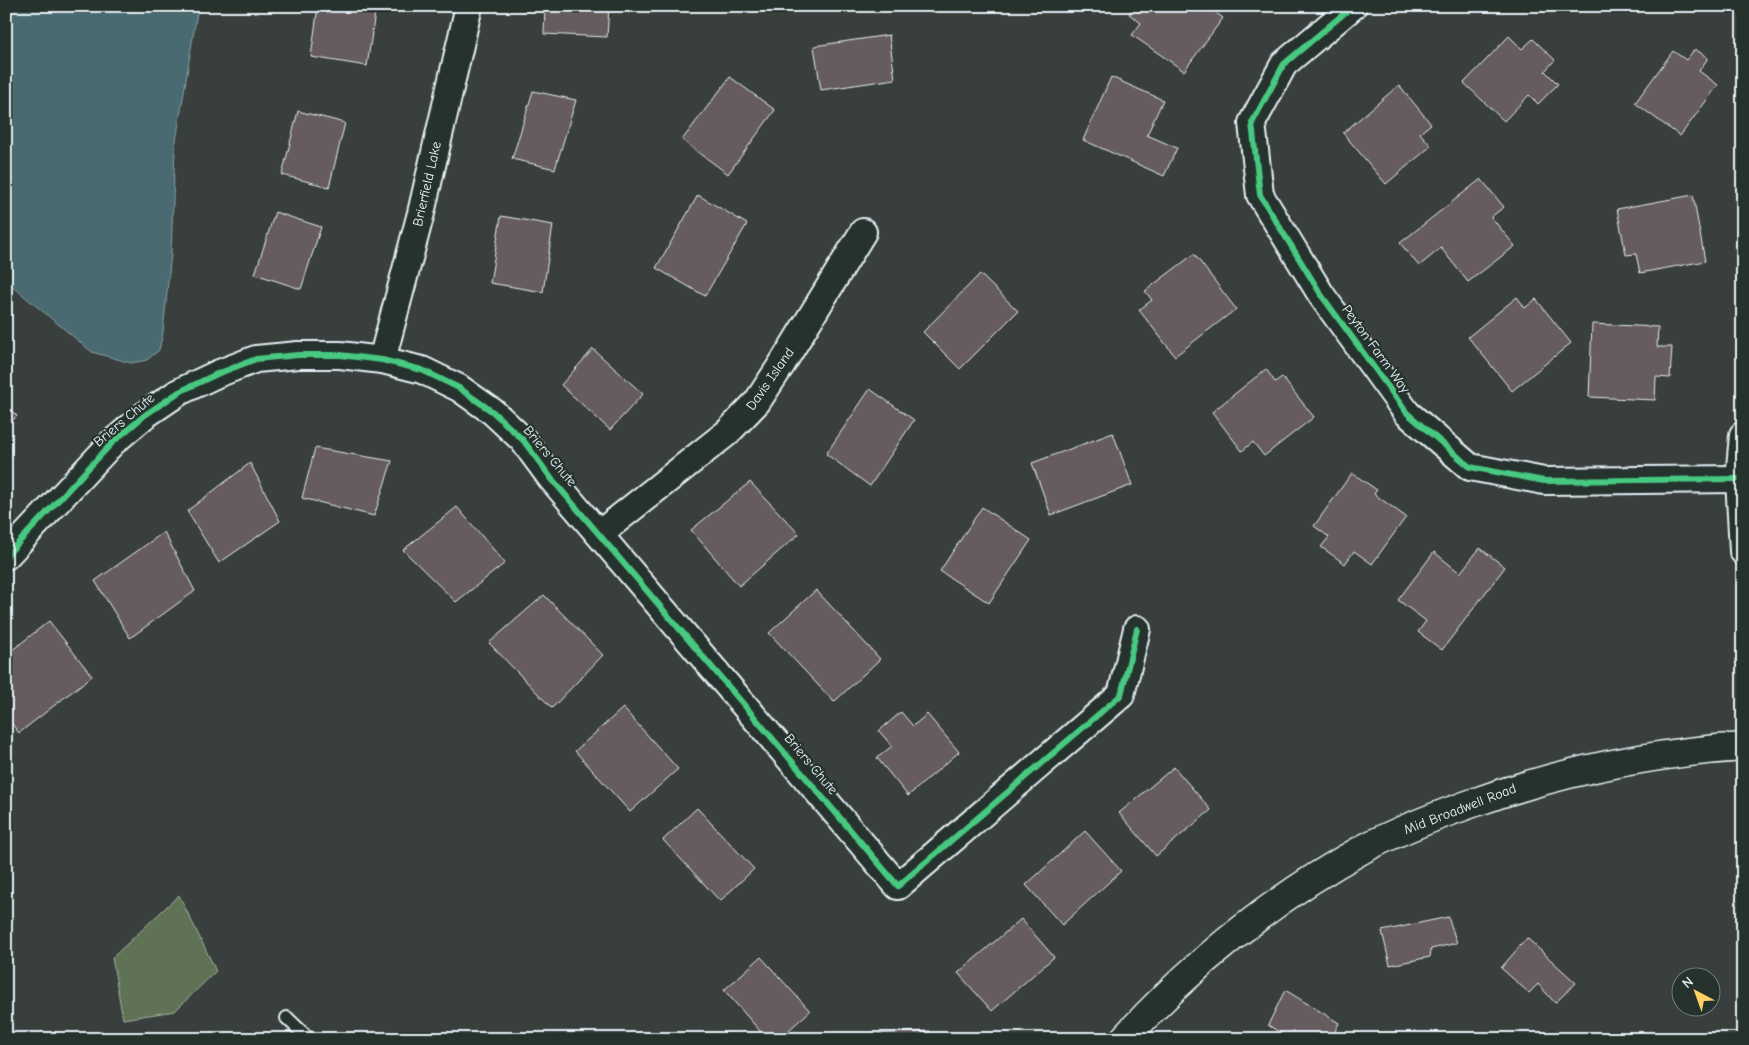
<svg xmlns="http://www.w3.org/2000/svg" width="1749" height="1045" font-family="'Comic Neue',sans-serif">
  <style>
    .green { fill: #607254; stroke: #a4b2a6 }
    .water { fill: #4a6a70; stroke: #89a0a6 }
    .building { fill: #665b5e; stroke: #e8f1f8 }
    .lines { fill: none; stroke-linecap: round; stroke-linejoin: round }
    .lane-casing { stroke: #e8f1f8; stroke-width: 16 }
    .street-casing { stroke: #e8f1f8; stroke-width: 30 }
    .secondary-casing { stroke: #e8f1f8; stroke-width: 31 }
    .lane { stroke: #26332d; stroke-width: 12 }
    .street { stroke: #26332d; stroke-width: 26 }
    .secondary { stroke: #26332d; stroke-width: 28 }
    .cycleway-casing { stroke: #26332d; stroke-width: 9 }
    .cycleway { stroke: #46c982; stroke-width: 6 }
    .labels { text-anchor: middle; dominant-baseline: central; stroke-width: 4.5; stroke-linejoin: round; paint-order: stroke }
    .street-label { font-size: 14px; fill: #e8f1f8; stroke: #26332d }
  </style>
  <rect width="100%" height="100%" fill="#393f3c"/>
  <filter id="ink" filterUnits="userSpaceOnUse"><feTurbulence type="fractalNoise" baseFrequency=".02" numOctaves="2"/><feDisplacementMap in="SourceGraphic" scale="10" xChannelSelector="R" yChannelSelector="G"/><feConvolveMatrix kernelMatrix="1 2 1 2 8 2 1 2 1" color-interpolation-filters="sRGB"/></filter>
  <g filter="url(#ink)">
    <polygon class="green" points="179,895 216,971 175,1011 123,1019 112,958"/>
    <polygon class="water" points="6,6 198,6 175,147 171,253 163,332 159,350 147,360 131,363 92,352 6,281"/>
    <g class="building">
      <polygon points="318,6 376,6 367,66 311,57"/>
      <polygon points="545,6 609,6 607,37 544,34"/>
      <polygon points="1134,6 1207,6 1223,18 1184,71 1132,35 1141,23 1129,14"/>
      <polygon points="889,35 895,79 821,90 814,46"/>
      <polygon points="1509,36 1522,49 1533,39 1555,60 1545,71 1558,84 1538,104 1529,95 1504,121 1464,83"/>
      <polygon points="1695,49 1708,58 1699,71 1718,85 1680,136 1635,103 1673,51 1686,60"/>
      <polygon points="730,77 775,110 728,174 682,140"/>
      <polygon points="1111,77 1163,100 1147,135 1177,148 1164,176 1083,140"/>
      <polygon points="1399,85 1431,124 1420,133 1431,146 1386,184 1343,133"/>
      <polygon points="533,91 576,100 555,169 512,159"/>
      <polygon points="298,111 345,123 329,187 282,175"/>
      <polygon points="1481,179 1504,207 1491,217 1515,246 1468,282 1441,248 1419,266 1400,243"/>
      <polygon points="698,195 747,224 705,296 656,268"/>
      <polygon points="1693,195 1705,261 1640,273 1636,254 1626,255 1617,209"/>
      <polygon points="275,212 321,227 301,289 255,274"/>
      <polygon points="501,216 553,225 543,292 490,283"/>
      <polygon points="1194,254 1236,309 1175,356 1139,310 1152,300 1145,291"/>
      <polygon points="980,274 1018,311 960,369 923,332"/>
      <polygon points="1517,297 1525,308 1536,299 1571,343 1512,391 1468,337"/>
      <polygon points="1592,324 1658,327 1657,347 1672,347 1670,378 1656,377 1655,400 1589,397"/>
      <polygon points="593,349 643,394 610,430 561,385"/>
      <polygon points="1266,369 1275,382 1282,377 1314,417 1264,456 1253,442 1242,451 1212,412"/>
      <polygon points="870,389 914,420 870,486 826,454"/>
      <polygon points="6,405 17,416 6,427"/>
      <polygon points="1113,433 1132,485 1051,515 1032,463"/>
      <polygon points="315,448 392,461 374,516 302,498"/>
      <polygon points="250,463 280,521 219,563 187,511"/>
      <polygon points="1352,473 1377,490 1374,494 1406,517 1372,564 1354,551 1345,564 1321,547 1329,537 1314,526"/>
      <polygon points="750,482 799,534 739,586 691,530"/>
      <polygon points="457,507 505,563 456,602 403,550"/>
      <polygon points="982,507 1031,540 989,603 940,571"/>
      <polygon points="164,532 195,591 130,638 95,581"/>
      <polygon points="1480,548 1505,567 1442,650 1418,632 1426,621 1398,600 1434,552 1460,573"/>
      <polygon points="816,590 880,659 834,702 769,633"/>
      <polygon points="544,595 603,655 552,708 489,643"/>
      <polygon points="49,621 92,676 19,733 6,716 6,655"/>
      <polygon points="623,708 678,769 630,812 575,751"/>
      <polygon points="901,712 913,726 927,714 959,752 908,796 877,758 892,746 879,731"/>
      <polygon points="1174,767 1211,810 1156,856 1119,813"/>
      <polygon points="697,808 754,869 720,901 663,840"/>
      <polygon points="1085,831 1121,871 1062,925 1026,885"/>
      <polygon points="1448,917 1457,943 1431,949 1430,957 1390,965 1382,931"/>
      <polygon points="1021,919 1054,957 992,1011 958,973"/>
      <polygon points="1527,938 1576,983 1555,1003 1538,984 1529,993 1501,968"/>
      <polygon points="761,957 810,1011 779,1039 767,1039 724,990"/>
      <polygon points="1285,990 1339,1023 1335,1031 1344,1039 1290,1039 1268,1025"/>
      <polygon points="930,1031 930,1039 855,1039 855,1035"/>
    </g>
    <g class="lines">
      <defs>
        <polyline id="lane" points="287,1018 309,1039"/>
        <g id="street">
          <polyline points="1353,6 1284,64 1252,123 1260,195 1322,296 1407,413 1470,467 1544,481 1739,479"/>
          <polyline points="382,360 421,213 469,6"/>
          <polyline points="1743,435 1739,479 1743,551"/>
          <polyline points="599,534 728,432 757,402 782,364 863,232"/>
          <polyline points="6,556 113,442 145,415 179,392 217,374 256,359 298,355 340,355 382,360 422,370 459,388 493,412 523,440 551,478 898,886 1121,695 1137,629"/>
        </g>
        <path id="secondary" d="M1124,1039c68,-74 150,-141 239,-190 34,-18 70,-32 107,-45 88,-32 180,-51 273,-57"/>
      </defs>
      <use href="#lane" class="lane-casing"/>
      <use href="#street" class="street-casing"/>
      <use href="#secondary" class="secondary-casing"/>
      <use href="#lane" class="lane"/>
      <use href="#street" class="street"/>
      <use href="#secondary" class="secondary"/>
      <defs>
        <g id="cycleway">
          <polyline points="1353,6 1284,64 1252,123 1260,195 1322,296 1407,413 1470,467 1544,481 1739,479"/>
          <polyline points="6,556 113,442 145,415 179,392 217,374 256,359 298,355 340,355 382,360 422,370 459,388 493,412 523,440 551,478 898,886 1121,695 1137,629"/>
        </g>
      </defs>
      <use href="#cycleway" class="cycleway-casing"/>
      <use href="#cycleway" class="cycleway"/>
    </g>
  </g>
  <g class="labels">
    <g class="street-label">
      <text transform="translate(427 184) rotate(-77)">Brierfield Lake</text>
      <text transform="translate(1376 349) rotate(54)">Peyton Farm Way</text>
      <text transform="translate(770 379) rotate(-55)">Davis Island</text>
      <text transform="translate(124 420) rotate(-40)">Briers Chute</text>
      <text transform="translate(550 456) rotate(50)">Briers Chute</text>
      <text transform="translate(811 764) rotate(50)">Briers Chute</text>
      <text transform="translate(1460 809) rotate(-21)">Mid Broadwell Road</text>
    </g>
  </g>
  <rect width="1749" height="1045" fill="none" stroke="#26332d" stroke-width="25"/>
  <rect x="12" y="12" width="1724" height="1020" fill="none" stroke="#e8f1f8" stroke-width="2" filter="url(#ink)"/>
  <g transform="translate(1696 992) rotate(319)"><circle r="24" fill="#26332d" stroke="#747f7e"/>
  <path d="M0-4L9 19L0 12L-9 19Z" fill="#ffd166"/>
  <text y="-8" font-size="14" font-weight="bold" text-anchor="middle" fill="#e8f1f8">N</text>
  </g>
</svg>
